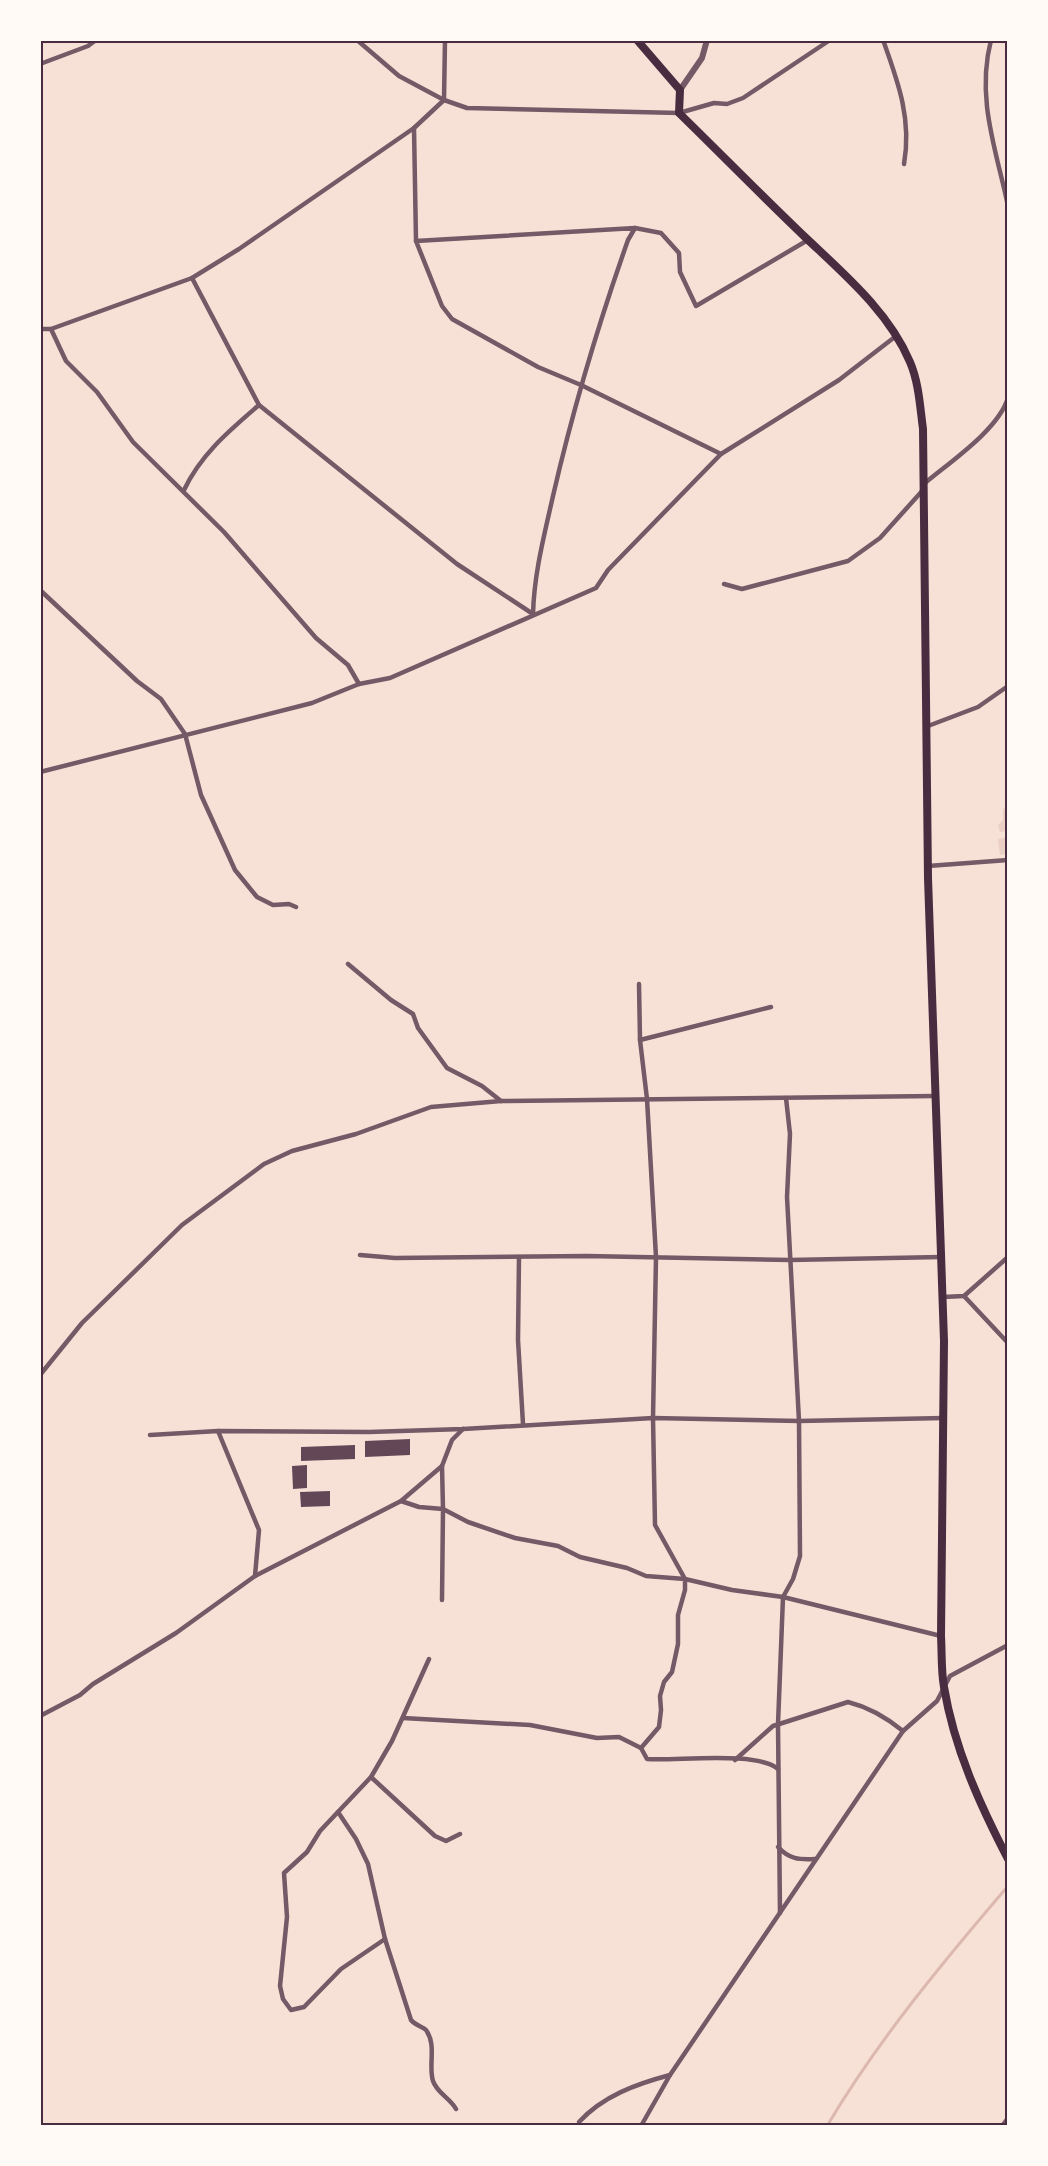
<svg xmlns="http://www.w3.org/2000/svg" width="1048" height="2166" font-family="'Playfair Display',serif">
  <style>
    .green { fill: #ebcfc5 }
    .lines { fill: none; stroke-linecap: round; stroke-linejoin: round }
    .stream { stroke: #dcb8b0; stroke-width: 3 }
    .building { fill: #644757 }
    .minor { stroke: #755966; stroke-width: 4.5 }
    .tertiary { stroke: #755966; stroke-width: 6 }
    .primary { stroke: #4a2c40; stroke-width: 8 }
    .neatline { fill: none; stroke: #4a2c40; stroke-width: 2 }
  </style>
  <rect width="100%" height="100%" fill="#f7e1d7"/>
  <g class="green">
    <polygon points="1007,807 1007,831 1000,832 998,825 1003,820 1003,809"/>
    <polygon points="1007,837 1007,854 1000,855 998,839"/>
  </g>
  <g class="lines">
    <path class="stream" d="M827,2126c51,-86 116,-164 181,-240"/>
  </g>
  <g class="building">
    <polygon points="410,1439 410,1455 365,1457 365,1441"/>
    <polygon points="355,1445 355,1459 301,1461 301,1447"/>
    <polygon points="307,1465 307,1488 293,1489 292,1466"/>
    <polygon points="330,1491 330,1506 301,1507 300,1492"/>
  </g>
  <g class="lines">
    <g class="minor">
      <polyline points="357,40 399,76 444,100 467,108 679,113 714,103 727,104 743,98 830,40"/>
      <path d="M883,40c15,42 29,79 21,124"/>
      <path d="M991,40c-15,58 5,109 17,166"/>
      <polyline points="40,64 88,46 96,40"/>
      <polyline points="414,128 416,241"/>
      <polyline points="635,228 661,233 679,253 680,272 696,306 808,240"/>
      <polyline points="192,278 259,405 457,564 533,614"/>
      <polyline points="40,329 51,329 192,278 239,249 414,128 444,100 445,40"/>
      <polyline points="51,329 66,361 97,392 133,442 224,532 316,638 348,665 359,684"/>
      <path d="M925,483c25,-21 73,-53 83,-85"/>
      <path d="M184,490c17,-36 45,-59 75,-85"/>
      <polyline points="724,584 742,589 848,561 880,538 923,490"/>
      <polyline points="40,590 137,681 161,699 185,734 201,795 235,870 257,897 273,905 289,904 296,907"/>
      <path d="M533,614c1,-40 11,-78 20,-118 20,-87 45,-171 75,-256l7,-12 -219,13 26,65 10,13 86,48 43,18 140,69"/>
      <polyline points="928,726 978,707 1008,686"/>
      <polyline points="40,772 312,703 359,684 390,678 596,588 608,570 721,454 839,380 896,336"/>
      <polyline points="928,866 1008,860"/>
      <polyline points="348,964 391,1000 413,1014 418,1028 447,1068 482,1086 501,1101"/>
      <polyline points="639,984 640,1040 647,1099 656,1257 653,1418 655,1525 685,1579 732,1590 783,1597 941,1636"/>
      <polyline points="640,1040 771,1007"/>
      <polyline points="360,1255 395,1258 587,1256 790,1260 941,1257"/>
      <polyline points="519,1257 518,1340 523,1424"/>
      <polyline points="964,1296 1008,1343"/>
      <polyline points="943,1297 964,1296 1008,1257"/>
      <polyline points="40,1375 82,1323 182,1225 264,1164 292,1151 356,1134 431,1107 501,1101 935,1096"/>
      <polyline points="218,1431 259,1530 255,1576"/>
      <polyline points="150,1435 218,1431 369,1432 463,1429 653,1418 799,1421 944,1418"/>
      <polyline points="442,1466 443,1509 468,1522 515,1538 558,1546 580,1557 627,1568 646,1576 685,1579 685,1590 678,1615 678,1644 672,1672 664,1682 660,1696 661,1710 659,1727 641,1748"/>
      <polyline points="401,1501 419,1507 443,1509 442,1600"/>
      <polyline points="40,1716 80,1695 93,1684 176,1633 255,1576 401,1501 442,1466 452,1440 463,1429"/>
      <path d="M403,1718l127,7 67,13 22,-1 22,11 6,11c31,2 110,-8 131,10"/>
      <path d="M735,1760l38,-34 75,-24c20,5 39,16 55,29"/>
      <polyline points="371,1777 435,1836 446,1841 460,1834"/>
      <path d="M338,1812l18,27 12,25 17,75 26,81c4,5 12,7 15,10 11,15 2,35 7,51 4,12 17,17 23,28"/>
      <path d="M778,1847c11,12 21,13 37,12"/>
      <polyline points="780,1913 778,1724 783,1597 793,1579 800,1556 799,1421 787,1197 790,1134 786,1098"/>
      <polyline points="385,1939 341,1969 304,2007 291,2010 283,1999 280,1986 287,1917 284,1873 307,1852 320,1831 371,1777 392,1741 429,1659"/>
      <path d="M579,2122c24,-26 57,-38 91,-47"/>
      <polyline points="641,2126 670,2075 903,1731 937,1701 950,1676 1008,1645"/>
      <polyline points="1002,2126 1008,2118"/>
    </g>
    <polyline class="tertiary" points="680,90 702,58 707,40"/>
    <path class="primary" d="M637,40l43,50 -1,23c43,42 84,84 127,125 38,36 83,74 104,124 9,21 10,45 13,67l5,449 16,463 -3,295c1,17 0,35 3,51 10,61 36,118 64,172"/>
  </g>
  <rect width="1048" height="2166" fill="none" stroke="#fffaf5" stroke-width="84"/>
  <rect x="42" y="42" width="964" height="2082" class="neatline"/>
</svg>
